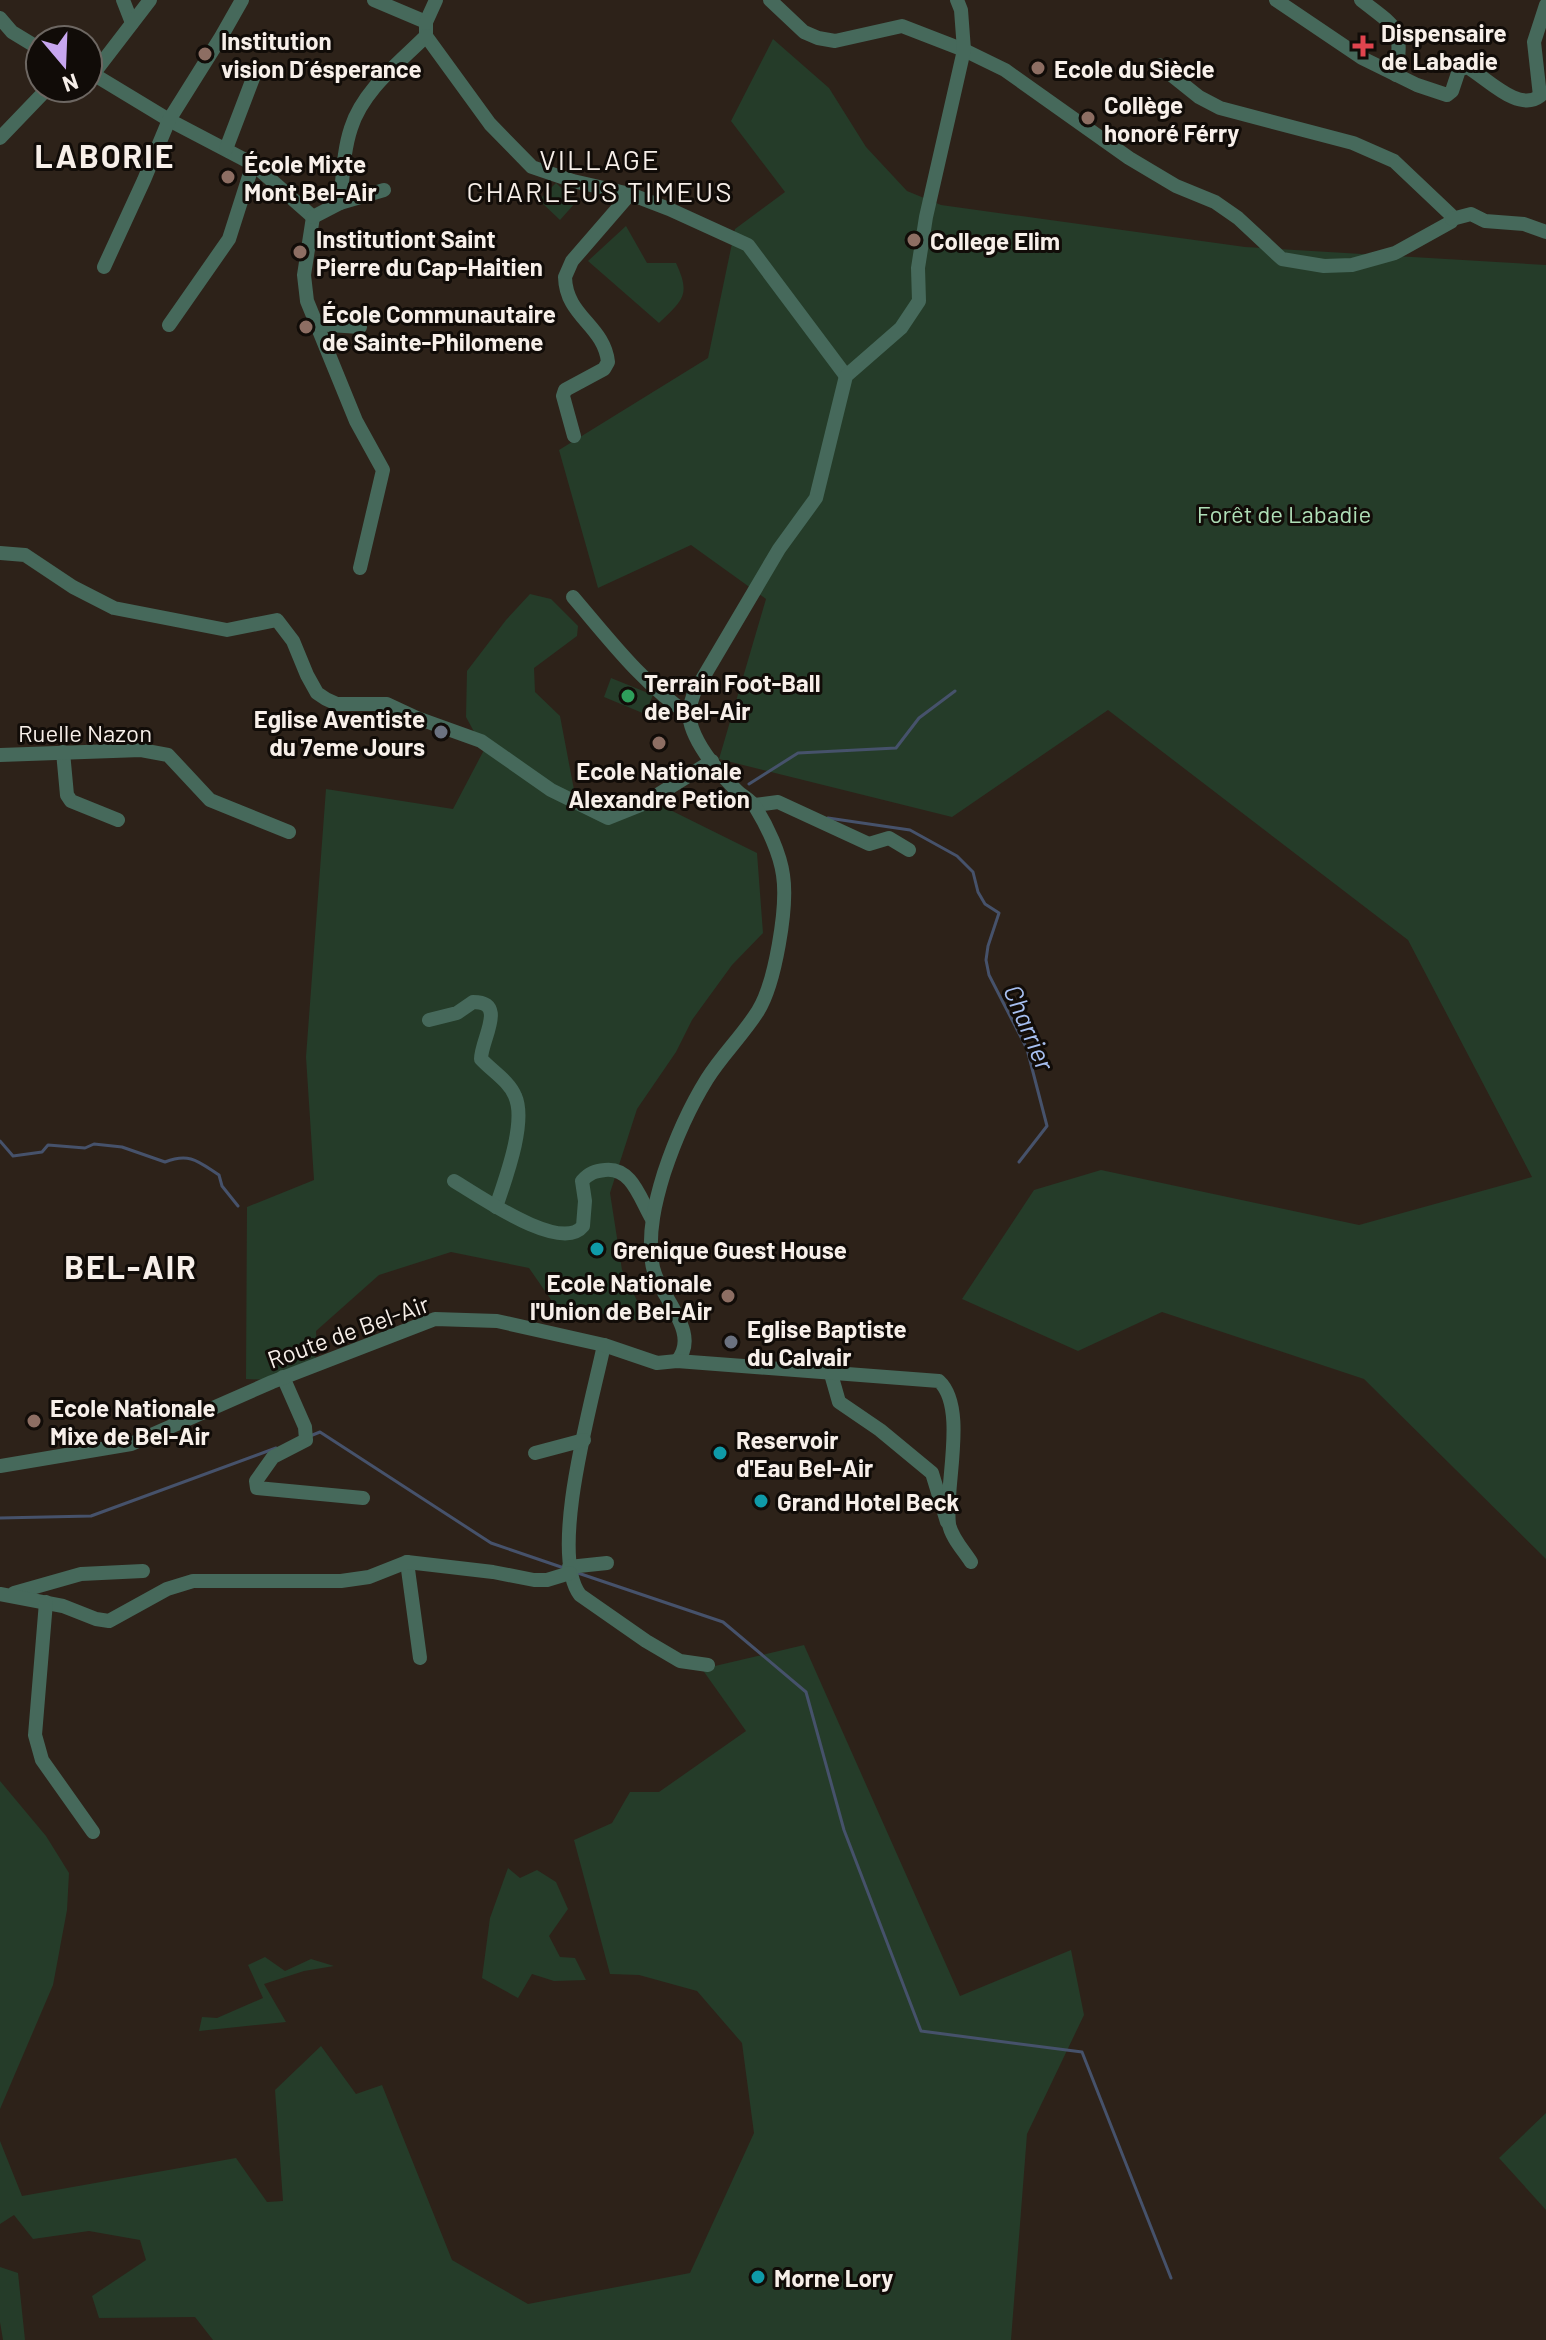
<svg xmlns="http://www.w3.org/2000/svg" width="1546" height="2340" font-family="Barlow,sans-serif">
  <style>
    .green { fill: #253c29 }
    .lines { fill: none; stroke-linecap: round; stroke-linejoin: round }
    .stream { stroke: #46526b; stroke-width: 3 }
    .minor { stroke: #46695b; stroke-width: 14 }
    .health-dot { fill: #e0444e; stroke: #110c08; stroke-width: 3 }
    .education-dot { fill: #8d6e63; stroke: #110c08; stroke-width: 3 }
    .leisure-dot { fill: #2e9e5b; stroke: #110c08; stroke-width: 3 }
    .worship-dot { fill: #6b7280; stroke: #110c08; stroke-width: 3 }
    .culture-dot { fill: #0f9aa8; stroke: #110c08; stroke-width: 3 }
    .labels { text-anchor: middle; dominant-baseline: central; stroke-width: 6; stroke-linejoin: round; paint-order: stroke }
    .poi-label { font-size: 24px; font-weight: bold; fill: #f7efe9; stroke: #110c08; text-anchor: start }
    .park-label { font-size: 24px; fill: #afdfb7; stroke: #110c08 }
    .street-label { font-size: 24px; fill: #f7efe9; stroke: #110c08 }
    .water-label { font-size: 26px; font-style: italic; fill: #a7bff0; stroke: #110c08 }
    .quarter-label { font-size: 28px; letter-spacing: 2px; fill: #f7efe9; stroke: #110c08 }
    .district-label { font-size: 32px; font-weight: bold; letter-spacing: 2px; fill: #f7efe9; stroke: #110c08 }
  </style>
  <rect width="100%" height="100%" fill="#2d2219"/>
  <g class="green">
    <polygon points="773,39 829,88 866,147 907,191 941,205 1245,247 1546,265 1546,1559 1364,1379 1162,1312 1078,1351 962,1299 1034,1190 1101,1170 1359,1225 1532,1177 1408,940 1108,710 952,817 719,759 766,599 691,545 598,588 559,450 708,358 735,229 785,192 731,121"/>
    <polygon points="556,183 576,202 560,220 539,200"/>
    <path d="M626,226l21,37h29c15,32 7,37 -17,60l-71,-62z"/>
    <polygon points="530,594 551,599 578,626 577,636 534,668 535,692 560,716 575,795 648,799 757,853 763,933 732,965 692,1020 676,1052 637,1109 610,1193 622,1270 648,1323 554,1304 529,1268 451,1252 379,1275 316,1331 317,1351 312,1368 292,1381 246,1379 247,1207 314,1180 306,1057 326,789 453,809 484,750 466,717 467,671 506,620"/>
    <polygon points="611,678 653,695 645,714 604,697"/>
    <polygon points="804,1645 960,1996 1071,1950 1084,2015 1027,2134 1011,2340 213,2340 195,2317 99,2318 92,2296 146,2260 140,2240 89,2231 33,2239 14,2215 0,2224 0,2141 22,2196 236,2158 267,2202 283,2201 275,2090 321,2046 356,2094 382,2085 452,2260 528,2304 690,2273 754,2133 742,2043 697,1991 639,1975 610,1974 574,1840 612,1823 630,1792 659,1792 746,1731 702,1669"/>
    <polygon points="0,1781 46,1836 69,1873 67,1910 53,1985 0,2109"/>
    <polygon points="508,1868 520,1878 537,1870 556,1882 568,1909 549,1936 560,1957 575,1958 586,1980 554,1981 532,1974 518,1998 482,1978 490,1918"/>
    <polygon points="265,1957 285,1971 311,1959 334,1966 304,1971 264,1984 286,2022 199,2031 202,2017 217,2018 263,1998 248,1965"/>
    <polygon points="1546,2113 1546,2210 1499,2158"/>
    <polygon points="0,2267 18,2273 25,2340 3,2340 0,2322"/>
  </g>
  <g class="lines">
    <g class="stream">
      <polyline points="749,784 798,753 896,748 919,718 955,691"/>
      <polyline points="828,818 910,830 957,856 973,872 978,892 985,904 999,913 988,946 986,960 989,975 1027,1049 1047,1126 1019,1162"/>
      <path d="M0,1141l13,15 29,-4 6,-7 37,3 9,-4 28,3 43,15c25,-10 34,0 54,13l3,11 16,20"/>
      <polyline points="310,1436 320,1432 491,1543 564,1568"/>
      <polyline points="0,1518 91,1516 276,1448"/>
      <polyline points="575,1572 723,1622 806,1692 844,1830 921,2031 1082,2052 1171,2278"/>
    </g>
    <g class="minor">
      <polyline points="123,0 132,23"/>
      <polyline points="374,0 426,22"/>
      <polyline points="436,0 426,22 426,36 490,124 532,167 573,181 630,194 669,209 748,245 846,376"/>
      <polyline points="770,0 804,32 818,38 835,41 902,26 964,50 1005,70 1129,158 1176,186 1215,202 1238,218 1282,259 1324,266 1352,265 1395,253 1451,222 1451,215 1394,161 1353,143 1220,108 1199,97 1159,65"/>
      <path d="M1276,0l86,58 55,27 30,10 5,-4 7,-21 8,-3c19,10 51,46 73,29l-6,-54 12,-37"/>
      <path d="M1361,0c37,29 42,26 35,75"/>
      <polyline points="0,18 12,32 40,49"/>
      <polyline points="88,71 169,120 253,164 313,217"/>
      <polyline points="94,73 150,0"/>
      <polyline points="0,138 48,88"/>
      <polyline points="226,149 255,73"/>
      <polyline points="340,203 384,190"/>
      <polyline points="313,217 304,275 307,301 356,421 383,470 360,568"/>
      <path d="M313,217l27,-14c3,-25 3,-51 11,-75 12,-38 48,-65 75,-92"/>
      <polyline points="1452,219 1471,214 1485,221 1524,224 1546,232"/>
      <polyline points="104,267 144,180 169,120 221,37 242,0"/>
      <polyline points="314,324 360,327"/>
      <polyline points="169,325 229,239 253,164"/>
      <path d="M574,436l-11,-40 2,-6 39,-21 4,-7c-4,-37 -42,-45 -43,-85l7,-16 58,-67"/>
      <polyline points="0,553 25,555 73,587 114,608 227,630 277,620 293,641 307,675 317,693 326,699 337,704 387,704 417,718 481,741 551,790 608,818 643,804 712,761"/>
      <path d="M573,597c36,42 69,86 115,117"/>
      <polyline points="63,752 67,795 71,801 118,820"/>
      <polyline points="0,755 141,750 168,755 210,800 289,832"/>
      <polyline points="755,805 778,802 869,844 889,838 909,850"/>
      <path d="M429,1020l28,-7 16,-11c35,0 8,37 8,57 11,12 28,22 34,37 12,26 -10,84 -19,111"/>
      <path d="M454,1181c24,14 107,73 129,45l2,-25 -3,-20c7,-8 13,-10 23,-11 27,-3 35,29 47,49"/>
      <path d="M604,1345c-11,53 -56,208 -24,250l66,46 34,20 28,4"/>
      <path d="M677,1361c26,-30 -22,-67 -25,-99 -4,-30 3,-60 12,-89 11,-33 25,-65 43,-94 15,-24 36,-44 51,-68 17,-27 30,-104 25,-136 -3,-22 -16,-49 -27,-67 -4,-7 -12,-11 -18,-16 -19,-19 -45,-48 -49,-76 -1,-7 3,-16 5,-23l85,-144 37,-51 30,-122 55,-48 18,-27 -1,-33 8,-51 38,-167 -3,-40 -4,-10"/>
      <polyline points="831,1374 839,1402 880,1430 932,1473 947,1522"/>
      <polyline points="283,1377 305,1427 306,1440 273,1457 256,1481 257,1488 363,1498"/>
      <polyline points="535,1453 584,1440"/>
      <path d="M0,1466l131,-22 141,-62 163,-63 62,2 107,24 53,18 20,-2 262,20c29,27 5,107 10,143 2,13 15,27 22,38"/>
      <polyline points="407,1562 420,1658"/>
      <polyline points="569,1567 607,1563"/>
      <polyline points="14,1593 81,1574 143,1571"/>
      <polyline points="0,1594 63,1606 96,1619 109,1621 167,1589 193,1581 341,1581 369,1577 407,1562 493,1572 534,1580 547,1580 570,1573"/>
      <polyline points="46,1602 35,1735 42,1760 93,1832"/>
    </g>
  </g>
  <path class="health-dot" d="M1359 34h8v8h8v8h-8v8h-8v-8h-8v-8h8z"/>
  <g class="education-dot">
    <circle cx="205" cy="54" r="8"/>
    <circle cx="1038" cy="68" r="8"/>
    <circle cx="1088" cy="118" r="8"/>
    <circle cx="228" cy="177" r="8"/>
    <circle cx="914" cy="240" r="8"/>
    <circle cx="300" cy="252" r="8"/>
    <circle cx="306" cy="327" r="8"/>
    <circle cx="659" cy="743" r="8"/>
    <circle cx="728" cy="1296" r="8"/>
    <circle cx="34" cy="1421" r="8"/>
  </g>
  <circle class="leisure-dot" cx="628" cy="696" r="8"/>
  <g class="worship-dot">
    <circle cx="441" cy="732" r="8"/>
    <circle cx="731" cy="1342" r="8"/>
  </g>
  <g class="culture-dot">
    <circle cx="597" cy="1249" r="8"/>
    <circle cx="720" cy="1453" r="8"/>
    <circle cx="761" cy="1501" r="8"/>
    <circle cx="758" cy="2277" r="8"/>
  </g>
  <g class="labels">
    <g class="poi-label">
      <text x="1381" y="32">Dispensaire<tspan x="1381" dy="28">de Labadie</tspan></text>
      <text x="221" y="40">Institution<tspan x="221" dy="28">vision D´ésperance</tspan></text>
      <text x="1054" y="68">Ecole du Siècle</text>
      <text x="1104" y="104">Collège<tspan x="1104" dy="28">honoré Férry</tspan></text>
      <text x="244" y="163">École Mixte<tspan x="244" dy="28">Mont Bel-Air</tspan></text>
      <text x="316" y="238">Institutiont Saint<tspan x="316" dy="28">Pierre du Cap-Haitien</tspan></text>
      <text x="930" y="240">College Elim</text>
      <text x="322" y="313">École Communautaire<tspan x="322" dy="28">de Sainte-Philomene</tspan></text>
      <text x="644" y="682">Terrain Foot-Ball<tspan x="644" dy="28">de Bel-Air</tspan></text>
      <text x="425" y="718" text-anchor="end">Eglise Aventiste<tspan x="425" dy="28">du 7eme Jours</tspan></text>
      <text x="659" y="770" text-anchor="middle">Ecole Nationale<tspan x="659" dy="28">Alexandre Petion</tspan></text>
      <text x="613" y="1249">Grenique Guest House</text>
      <text x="712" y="1282" text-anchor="end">Ecole Nationale<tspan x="712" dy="28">l'Union de Bel-Air</tspan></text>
      <text x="747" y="1328">Eglise Baptiste<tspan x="747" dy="28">du Calvair</tspan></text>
      <text x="50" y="1407">Ecole Nationale<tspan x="50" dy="28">Mixe de Bel-Air</tspan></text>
      <text x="736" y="1439">Reservoir<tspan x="736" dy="28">d'Eau Bel-Air</tspan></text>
      <text x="777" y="1501">Grand Hotel Beck</text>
      <text x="774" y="2277">Morne Lory</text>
    </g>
    <g class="park-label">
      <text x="1284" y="513">Forêt de Labadie</text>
    </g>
    <g class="street-label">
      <text x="85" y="732">Ruelle Nazon</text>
      <text transform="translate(348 1331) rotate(-20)">Route de Bel-Air</text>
    </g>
    <g class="water-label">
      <text transform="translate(1030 1027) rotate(67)">Charrier</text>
    </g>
    <g class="quarter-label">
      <text x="600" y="159">VILLAGE<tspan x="600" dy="32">CHARLEUS TIMEUS</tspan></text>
    </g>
    <g class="district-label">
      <text x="105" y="155">LABORIE</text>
      <text x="131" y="1266">BEL-AIR</text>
    </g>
  </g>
  <g transform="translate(64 64) rotate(161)"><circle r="38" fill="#110c08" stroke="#6d6762" stroke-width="2"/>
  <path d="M0-6L14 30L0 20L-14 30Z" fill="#c7a6ef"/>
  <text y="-12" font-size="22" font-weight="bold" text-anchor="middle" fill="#f7efe9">N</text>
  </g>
</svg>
